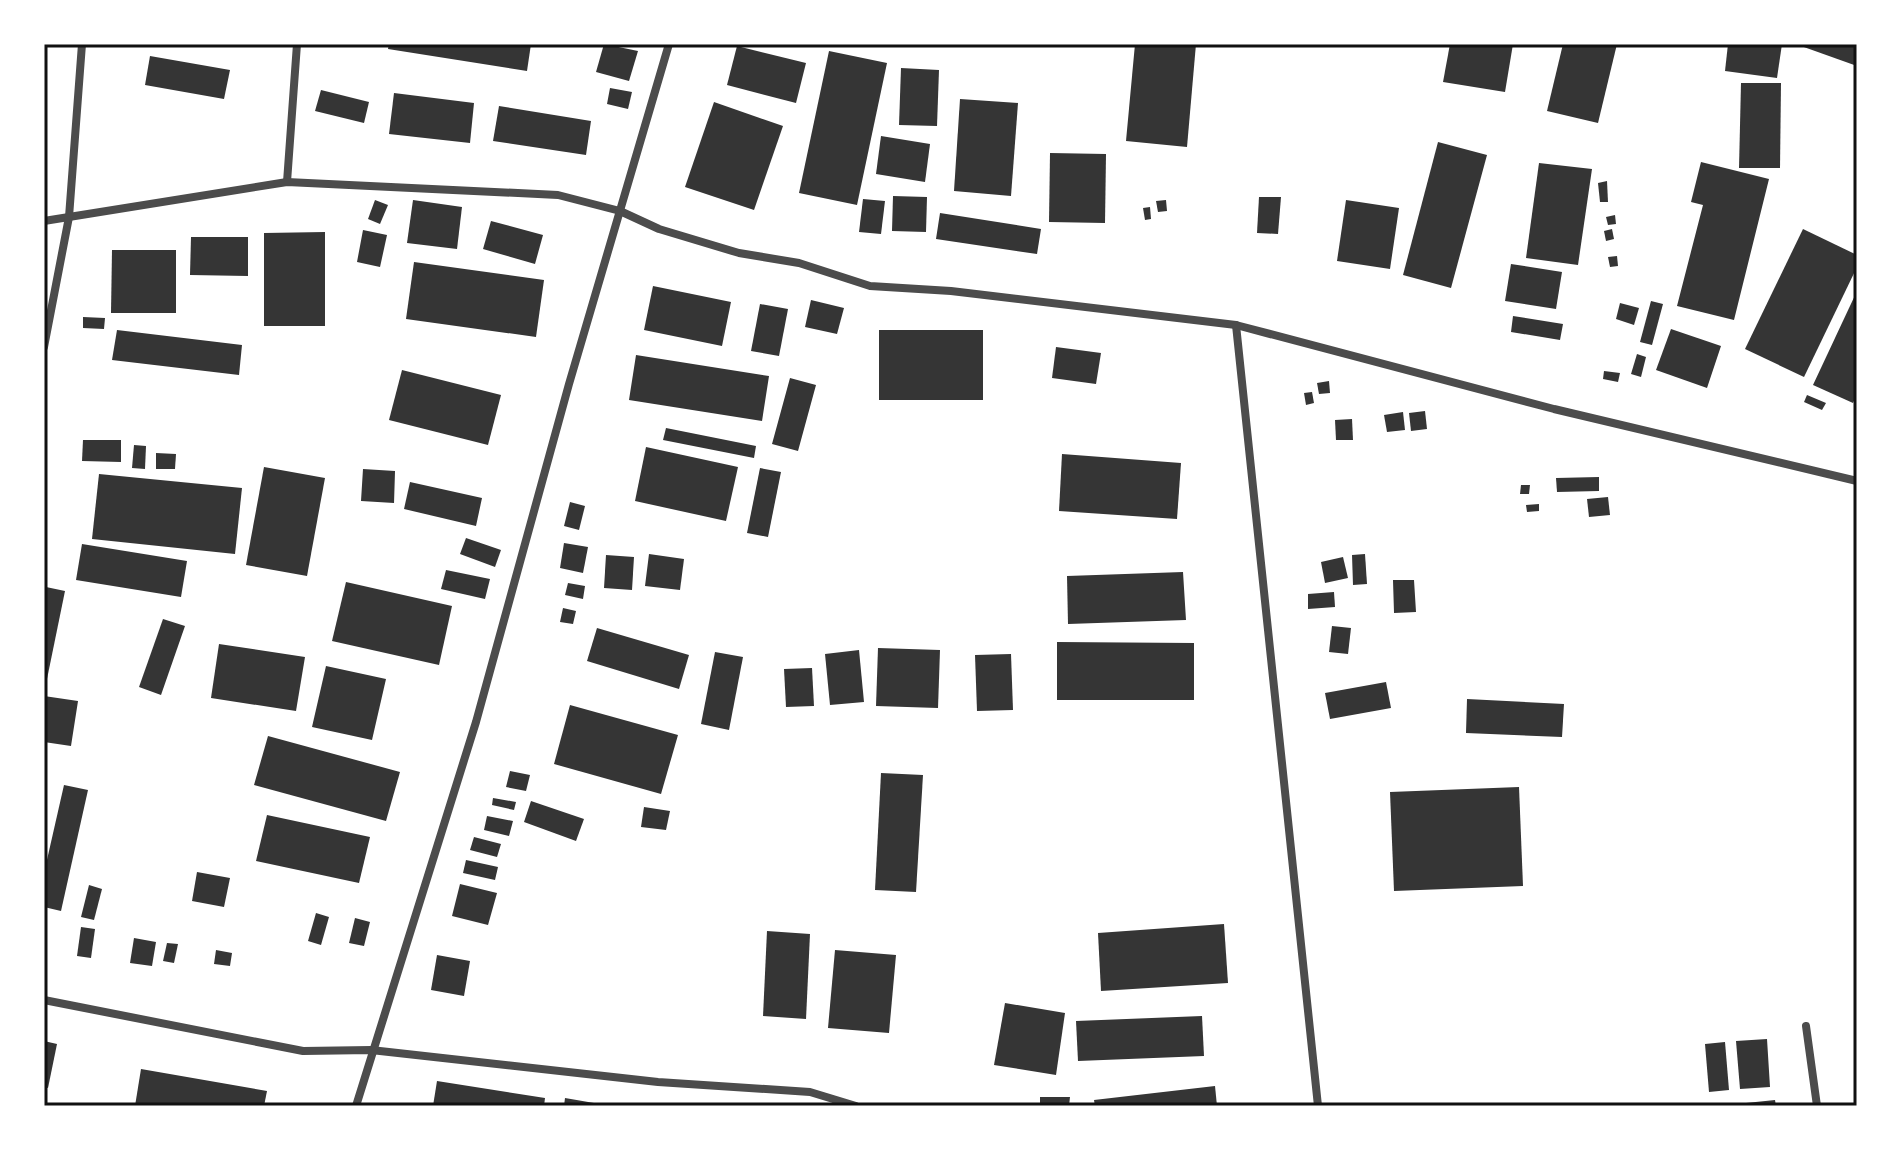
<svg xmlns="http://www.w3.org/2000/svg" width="1901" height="1150" font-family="'Alegreya Sans',sans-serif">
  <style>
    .building { fill: #353535 }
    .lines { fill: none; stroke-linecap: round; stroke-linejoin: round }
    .minor { stroke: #4c4c4c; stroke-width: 8 }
    .neatline { fill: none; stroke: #111; stroke-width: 3 }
  </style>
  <rect width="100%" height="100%" fill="#fff"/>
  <g class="building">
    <polygon points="389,44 531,44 527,71 388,49"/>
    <polygon points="604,44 638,51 629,81 596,72"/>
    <polygon points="1135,44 1196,44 1187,147 1126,141"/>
    <polygon points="1450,44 1513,44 1505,92 1443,82"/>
    <polygon points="1563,44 1617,44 1598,123 1547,111"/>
    <polygon points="1728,44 1782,44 1777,78 1725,71"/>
    <polygon points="1802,44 1857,44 1857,66 1801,46"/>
    <polygon points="737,46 806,63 796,103 727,85"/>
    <polygon points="829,51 887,63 857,205 799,193"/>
    <polygon points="150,56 230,70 224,99 145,85"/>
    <polygon points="901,68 939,70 937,126 899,125"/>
    <polygon points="1741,83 1781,83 1780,168 1739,168"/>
    <polygon points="610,88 632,92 628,109 607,104"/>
    <polygon points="321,90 369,102 364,123 315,111"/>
    <polygon points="394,93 474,103 470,143 389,134"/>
    <polygon points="960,99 1018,103 1011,196 954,191"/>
    <polygon points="714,102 783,126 754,210 685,187"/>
    <polygon points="499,106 591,121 586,155 493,141"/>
    <polygon points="881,136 930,144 925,182 876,174"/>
    <polygon points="1438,142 1487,155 1451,288 1403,275"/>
    <polygon points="1050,153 1106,154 1105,223 1049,222"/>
    <polygon points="1701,162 1769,179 1734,320 1677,306 1703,205 1691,202"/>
    <polygon points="1539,163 1592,169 1578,265 1526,258"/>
    <polygon points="1607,181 1608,202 1600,202 1598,183"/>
    <polygon points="893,196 927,197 926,232 892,231"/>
    <polygon points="1259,197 1281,197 1278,234 1257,233"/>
    <polygon points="863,199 885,201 881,234 859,232"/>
    <polygon points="375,200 388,205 380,224 368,219"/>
    <polygon points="413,200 462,207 457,249 407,243"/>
    <polygon points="1166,200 1167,211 1158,212 1156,201"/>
    <polygon points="1346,200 1399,208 1390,269 1337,261"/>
    <polygon points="1150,207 1151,219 1145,220 1143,208"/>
    <polygon points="940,213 1041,229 1037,254 936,239"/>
    <polygon points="1615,215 1616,224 1608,225 1606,217"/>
    <polygon points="491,221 543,235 535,264 483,249"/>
    <polygon points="1612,229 1614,239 1606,241 1604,231"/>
    <polygon points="1803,229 1857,255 1857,267 1804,377 1745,349"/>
    <polygon points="363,230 387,235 380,267 357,262"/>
    <polygon points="325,232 325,326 264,326 264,233"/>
    <polygon points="191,237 248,237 248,276 190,275"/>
    <polygon points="112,250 176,250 176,313 111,313"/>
    <polygon points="1617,256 1618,266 1610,267 1608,257"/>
    <polygon points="414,262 544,280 536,337 406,319"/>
    <polygon points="1511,264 1562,272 1556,309 1505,301"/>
    <polygon points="653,286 731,302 722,346 644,330"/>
    <polygon points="1857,291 1857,394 1853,403 1813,385"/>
    <polygon points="811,300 844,308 837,334 805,327"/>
    <polygon points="1651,301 1663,304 1652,345 1640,342"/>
    <polygon points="1620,303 1639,308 1634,325 1616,319"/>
    <polygon points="760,304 788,309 779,356 751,351"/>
    <polygon points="1513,316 1563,324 1560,340 1511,332"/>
    <polygon points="83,317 105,318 104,329 83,328"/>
    <polygon points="1671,329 1721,346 1707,388 1656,370"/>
    <polygon points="117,330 242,345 239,375 112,360"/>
    <rect x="879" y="330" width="104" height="70"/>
    <polygon points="1056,347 1101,353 1096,384 1052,378"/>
    <polygon points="1637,354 1646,357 1641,377 1631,374"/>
    <polygon points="636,355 769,376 762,421 629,400"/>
    <polygon points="402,370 501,395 488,445 389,420"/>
    <polygon points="1604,371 1620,373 1618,382 1603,379"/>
    <polygon points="790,378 816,385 798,451 772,444"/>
    <polygon points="1329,381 1330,393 1319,394 1317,383"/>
    <polygon points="1312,392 1314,403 1306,405 1304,393"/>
    <polygon points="1807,395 1826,403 1822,410 1804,402"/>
    <polygon points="1425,411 1427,429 1411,431 1409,413"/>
    <polygon points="1403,412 1405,430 1387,432 1384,415"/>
    <polygon points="1352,419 1353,440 1336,440 1335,420"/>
    <polygon points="666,428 756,446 754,458 663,440"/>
    <polygon points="83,440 121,440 121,462 82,461"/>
    <polygon points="134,445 146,446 145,469 132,468"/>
    <polygon points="646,447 738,467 726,521 635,501"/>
    <polygon points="156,453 176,454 175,469 156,469"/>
    <polygon points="1062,454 1181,463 1177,519 1059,511"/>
    <polygon points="264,467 325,478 307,576 246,565"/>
    <polygon points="760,468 781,472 768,537 747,533"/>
    <polygon points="363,469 395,471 394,503 361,501"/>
    <polygon points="99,474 242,488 235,554 92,539"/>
    <polygon points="1599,477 1599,491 1557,492 1556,478"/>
    <polygon points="410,482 482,498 476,526 404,509"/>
    <polygon points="1521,485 1530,485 1529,494 1520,494"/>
    <polygon points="1608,497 1610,515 1589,517 1587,499"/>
    <polygon points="570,502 585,506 579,530 564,526"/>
    <polygon points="1539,504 1539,511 1527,512 1526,505"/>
    <polygon points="466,538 501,550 495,567 460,554"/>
    <polygon points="564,543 588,547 583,573 560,568"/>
    <polygon points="82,544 187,561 181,597 76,580"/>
    <polygon points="649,554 684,559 680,590 645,586"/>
    <polygon points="1365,554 1367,584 1353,585 1352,555"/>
    <polygon points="606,555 634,557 632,590 604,588"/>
    <polygon points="1343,557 1348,578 1325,583 1321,562"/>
    <polygon points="446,570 490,579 485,599 441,589"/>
    <polygon points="1183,572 1186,620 1068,624 1067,576"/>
    <polygon points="1393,580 1414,580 1416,612 1394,613"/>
    <polygon points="346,582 452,606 439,665 332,641"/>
    <polygon points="568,583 585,586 583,599 565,595"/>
    <polygon points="46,587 65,591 47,679 44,679"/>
    <polygon points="1334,592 1335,607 1308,609 1308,594"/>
    <polygon points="563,608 576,611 573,624 560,622"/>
    <polygon points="163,619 185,626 161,695 139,687"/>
    <polygon points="1332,626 1351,628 1348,654 1329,652"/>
    <polygon points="597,628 689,655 679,689 587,661"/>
    <polygon points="1057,642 1194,643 1194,700 1057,700"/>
    <polygon points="219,644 305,657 296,711 211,698"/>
    <polygon points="878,648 940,650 938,708 876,706"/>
    <polygon points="859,650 864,702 830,705 825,654"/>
    <polygon points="715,652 743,657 729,730 701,724"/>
    <polygon points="1011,654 1013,710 977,711 975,655"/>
    <polygon points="326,666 386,679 372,740 312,727"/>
    <polygon points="812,668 814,706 786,707 784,669"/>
    <polygon points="1386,682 1391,708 1330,719 1325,693"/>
    <polygon points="44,696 78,701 71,746 44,742"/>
    <polygon points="1467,699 1564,704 1562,737 1466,733"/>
    <polygon points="570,705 678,735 661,794 554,764"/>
    <polygon points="268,736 400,772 386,821 254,785"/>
    <polygon points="510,771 530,775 526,791 506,787"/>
    <polygon points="881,773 923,775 916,892 875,890"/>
    <polygon points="64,785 88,790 61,911 44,907 44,873"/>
    <polygon points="1519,787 1523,886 1394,891 1390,792"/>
    <polygon points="493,798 516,802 514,810 492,805"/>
    <polygon points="531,801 584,819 576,841 524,822"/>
    <polygon points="644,807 670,811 666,830 641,827"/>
    <polygon points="267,815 370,837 359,883 256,861"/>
    <polygon points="487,816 513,821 509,836 484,830"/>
    <polygon points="474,837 501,844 497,857 470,850"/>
    <polygon points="466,860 498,867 495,880 463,873"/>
    <polygon points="197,872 230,878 224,907 192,901"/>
    <polygon points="460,884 497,893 488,925 452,916"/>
    <polygon points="89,885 102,889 94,920 81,917"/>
    <polygon points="316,913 329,917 321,945 308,941"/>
    <polygon points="355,918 370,922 364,946 349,943"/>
    <polygon points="1224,924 1228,983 1101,991 1098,933"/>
    <polygon points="81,927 95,929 91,958 77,956"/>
    <polygon points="767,931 810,934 806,1019 763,1016"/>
    <polygon points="134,938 156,942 152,966 130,963"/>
    <polygon points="167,943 178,944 174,963 163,961"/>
    <polygon points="216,950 232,953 230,966 214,964"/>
    <polygon points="835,950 896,955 889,1033 828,1028"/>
    <polygon points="437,955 470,961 464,996 431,990"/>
    <polygon points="1005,1003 1065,1013 1056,1075 994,1065"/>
    <polygon points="1202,1016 1204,1056 1078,1061 1076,1021"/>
    <polygon points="1767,1039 1770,1087 1740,1089 1736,1041"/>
    <polygon points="44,1041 57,1044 48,1088 44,1087"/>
    <polygon points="1725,1042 1729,1090 1709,1092 1705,1044"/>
    <polygon points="141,1069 267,1091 264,1106 135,1106"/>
    <polygon points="437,1081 545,1098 544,1106 433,1106"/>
    <polygon points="1215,1086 1217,1106 1095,1106 1094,1100"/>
    <polygon points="1040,1097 1070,1097 1069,1106 1040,1106"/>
    <polygon points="565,1098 594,1103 594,1106 564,1106"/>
    <polygon points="1775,1100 1776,1106 1746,1106 1746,1103"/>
  </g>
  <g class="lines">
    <g class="minor">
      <polyline points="287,182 297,44"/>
      <polyline points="44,221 287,182 558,195 620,211 659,229 739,253 799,263 870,286 951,291 1236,325 1554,409 1857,481"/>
      <polyline points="1236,325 1318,1106"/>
      <polyline points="44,347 69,217 82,44"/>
      <polyline points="44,1000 303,1051 371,1050 658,1082 810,1092 856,1106"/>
      <polyline points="1806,1026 1817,1106"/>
      <polyline points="356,1106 476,722 569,384 669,44"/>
    </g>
  </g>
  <rect width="1901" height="1150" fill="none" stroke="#ffffff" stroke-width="92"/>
  <rect x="46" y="46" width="1809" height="1058" class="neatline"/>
</svg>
